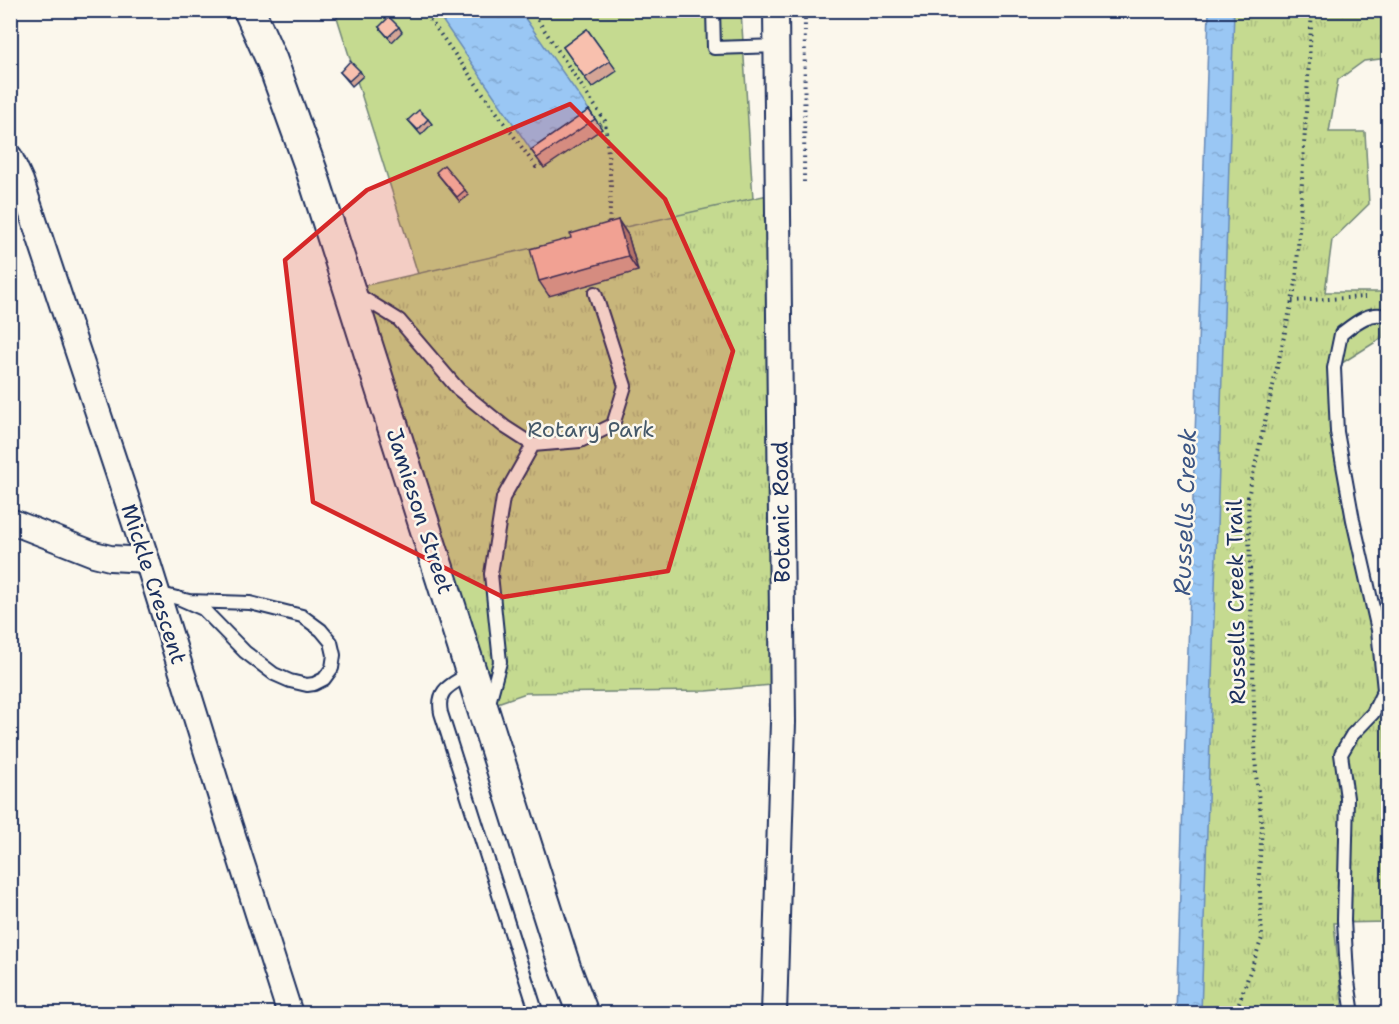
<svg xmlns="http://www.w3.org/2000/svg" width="1399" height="1024" font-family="'Shantell Sans',sans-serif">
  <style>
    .green { fill: #c5da90; stroke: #708477; stroke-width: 1.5 }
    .park { fill: url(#park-tufts); stroke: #708477; stroke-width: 1.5 }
    .water { fill: url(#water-ripples); stroke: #678ab8; stroke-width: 1.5 }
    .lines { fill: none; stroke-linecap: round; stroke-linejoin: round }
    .service-casing { stroke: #1b2f5e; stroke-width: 16 }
    .minor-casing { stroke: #1b2f5e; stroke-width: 28 }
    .tertiary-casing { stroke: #1b2f5e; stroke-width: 34 }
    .path { stroke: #1b2f5e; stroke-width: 4; stroke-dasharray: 1.5 4.5; stroke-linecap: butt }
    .service { stroke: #fbf7ec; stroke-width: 12 }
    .minor { stroke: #fbf7ec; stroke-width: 24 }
    .tertiary { stroke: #fbf7ec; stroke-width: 30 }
    .wall { fill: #d5a596; stroke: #1b2f5e; stroke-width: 1.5 }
    .shaded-wall { fill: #ae867a; stroke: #1b2f5e; stroke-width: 1.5 }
    .building { fill: #f8c0ae; stroke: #1b2f5e; stroke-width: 1.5 }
    .marked { fill: #d62828; fill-opacity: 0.2; stroke: #d62828; stroke-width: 4.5; stroke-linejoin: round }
    .labels { text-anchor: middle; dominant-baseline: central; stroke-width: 5; stroke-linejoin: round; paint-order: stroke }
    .park-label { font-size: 22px; fill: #465a6a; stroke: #fbf7ec }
    .street-label { font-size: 22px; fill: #1b2f5e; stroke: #fbf7ec }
    .water-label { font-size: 24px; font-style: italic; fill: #3b5584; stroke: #fbf7ec }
  </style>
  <defs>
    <pattern id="park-tufts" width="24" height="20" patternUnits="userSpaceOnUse" patternTransform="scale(1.5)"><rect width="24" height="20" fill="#c5da90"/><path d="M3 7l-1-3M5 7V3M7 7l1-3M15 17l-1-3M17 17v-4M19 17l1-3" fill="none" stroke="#a9bb7f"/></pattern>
    <pattern id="water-ripples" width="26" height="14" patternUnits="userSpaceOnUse" patternTransform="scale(1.5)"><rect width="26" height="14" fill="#9ac7f4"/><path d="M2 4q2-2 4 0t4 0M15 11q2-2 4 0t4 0" fill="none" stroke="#84abd4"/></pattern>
  </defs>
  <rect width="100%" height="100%" fill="#fbf7ec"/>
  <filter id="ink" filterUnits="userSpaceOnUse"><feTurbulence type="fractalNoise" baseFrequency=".0167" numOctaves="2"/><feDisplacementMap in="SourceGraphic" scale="12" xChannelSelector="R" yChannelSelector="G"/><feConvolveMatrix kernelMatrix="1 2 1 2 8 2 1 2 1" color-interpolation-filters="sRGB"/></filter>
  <g filter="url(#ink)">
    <polygon class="green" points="335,11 741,11 753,199 418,274"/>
    <g class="park">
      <polygon points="1219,11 1388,11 1388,58 1364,61 1338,80 1329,132 1365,132 1369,204 1332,240 1325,292 1387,292 1382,314 1382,338 1334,368 1353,520 1384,690 1385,759 1388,760 1388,922 1334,923 1343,1013 1184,1013"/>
      <polygon points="777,193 783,684 707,691 526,693 483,708 349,289"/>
    </g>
    <g class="water">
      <polygon points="436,11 520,11 596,120 538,160"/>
      <polygon points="1209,11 1234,11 1201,1013 1176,1014"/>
    </g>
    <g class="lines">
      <defs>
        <g id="service">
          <polyline points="713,10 714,48 776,46"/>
          <polyline points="355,293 399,320 458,389 505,427 533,445"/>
          <polyline points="157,593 189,601 250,603 302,616 321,630 331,642 334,655 332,668 324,679 314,684 307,685 290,681 274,674 245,652 203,609 178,598"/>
          <path d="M470,673c-18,12 -34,15 -29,40l96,301"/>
          <polyline points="489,703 500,662 491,574 503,498 533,445 580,441 613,425 625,386 595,293"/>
          <path d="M1353,1014l-6,-39 -3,-55 3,-122 -6,-44 11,-19 21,-22 11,-23 -6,-60 -25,-110 -16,-88 -3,-64 7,-34c13,-10 30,-25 47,-17"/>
        </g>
        <g id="minor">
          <polyline points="10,157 21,181 147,560 222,801 290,1014"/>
          <polyline points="10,521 94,554 110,558 147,560"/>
          <polyline points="774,1014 783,722 776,10"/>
        </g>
        <polyline id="tertiary" points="249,10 272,61 311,169 565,967 583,1014"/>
      </defs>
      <use href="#service" class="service-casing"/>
      <use href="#minor" class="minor-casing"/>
      <use href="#tertiary" class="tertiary-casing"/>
      <g class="path">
        <polyline points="423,10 536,167 545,161"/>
        <polyline points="531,10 605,121 611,185 609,227"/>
        <polyline points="1312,12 1388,14"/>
        <polyline points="595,127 605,121"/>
        <polyline points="804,182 805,10"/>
        <polyline points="1292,301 1365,297"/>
        <polyline points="1235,1014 1262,938 1259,872 1262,827 1256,775 1248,497 1296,283 1312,10"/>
      </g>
      <use href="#service" class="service"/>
      <use href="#minor" class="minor"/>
      <use href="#tertiary" class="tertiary"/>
    </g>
    <g class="wall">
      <polygon points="379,27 399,27 402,32 392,42"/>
      <polygon points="587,29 617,71 592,88 563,47"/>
      <polygon points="360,71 363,76 352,86 340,72"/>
      <polygon points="589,110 602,129 544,168 531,150"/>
      <polygon points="428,119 432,124 421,135 408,120"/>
      <polygon points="436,172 465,190 469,195 460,202"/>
      <polygon points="618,220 628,235 638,271 549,296 539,281"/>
    </g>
    <polygon class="shaded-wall" points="618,220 628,235 638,271 628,256"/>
    <g class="building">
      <polygon points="389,17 399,27 388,37 379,27"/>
      <polygon points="587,29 610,61 585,78 563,47"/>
      <polygon points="350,61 360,71 349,81 340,72"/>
      <polygon points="419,110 428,119 418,130 408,120"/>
      <polygon points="589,110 595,119 537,158 531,150"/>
      <polygon points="444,165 465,190 457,197 436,172"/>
      <polygon points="618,220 628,256 539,281 530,249 571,238 570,234"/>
    </g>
  </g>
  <path class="marked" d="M570,104l95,95 68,152 -65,220 -165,26 -190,-95 -28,-242 82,-70z"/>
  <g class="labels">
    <g class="park-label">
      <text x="591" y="429">Rotary Park</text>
    </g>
    <g class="street-label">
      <text transform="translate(420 511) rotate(72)">Jamieson Street</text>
      <text transform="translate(781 512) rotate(-91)">Botanic Road</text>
      <text transform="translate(154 584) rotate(72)">Mickle Crescent</text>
      <text transform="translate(1236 602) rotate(-91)">Russells Creek Trail</text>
    </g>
    <g class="water-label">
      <text transform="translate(1185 512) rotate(-88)">Russells Creek</text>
    </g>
  </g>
  <rect width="1399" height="1024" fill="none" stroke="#fbf7ec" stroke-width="36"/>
  <rect x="18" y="18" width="1363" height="988" fill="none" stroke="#1b2f5e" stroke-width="2" filter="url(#ink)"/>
</svg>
